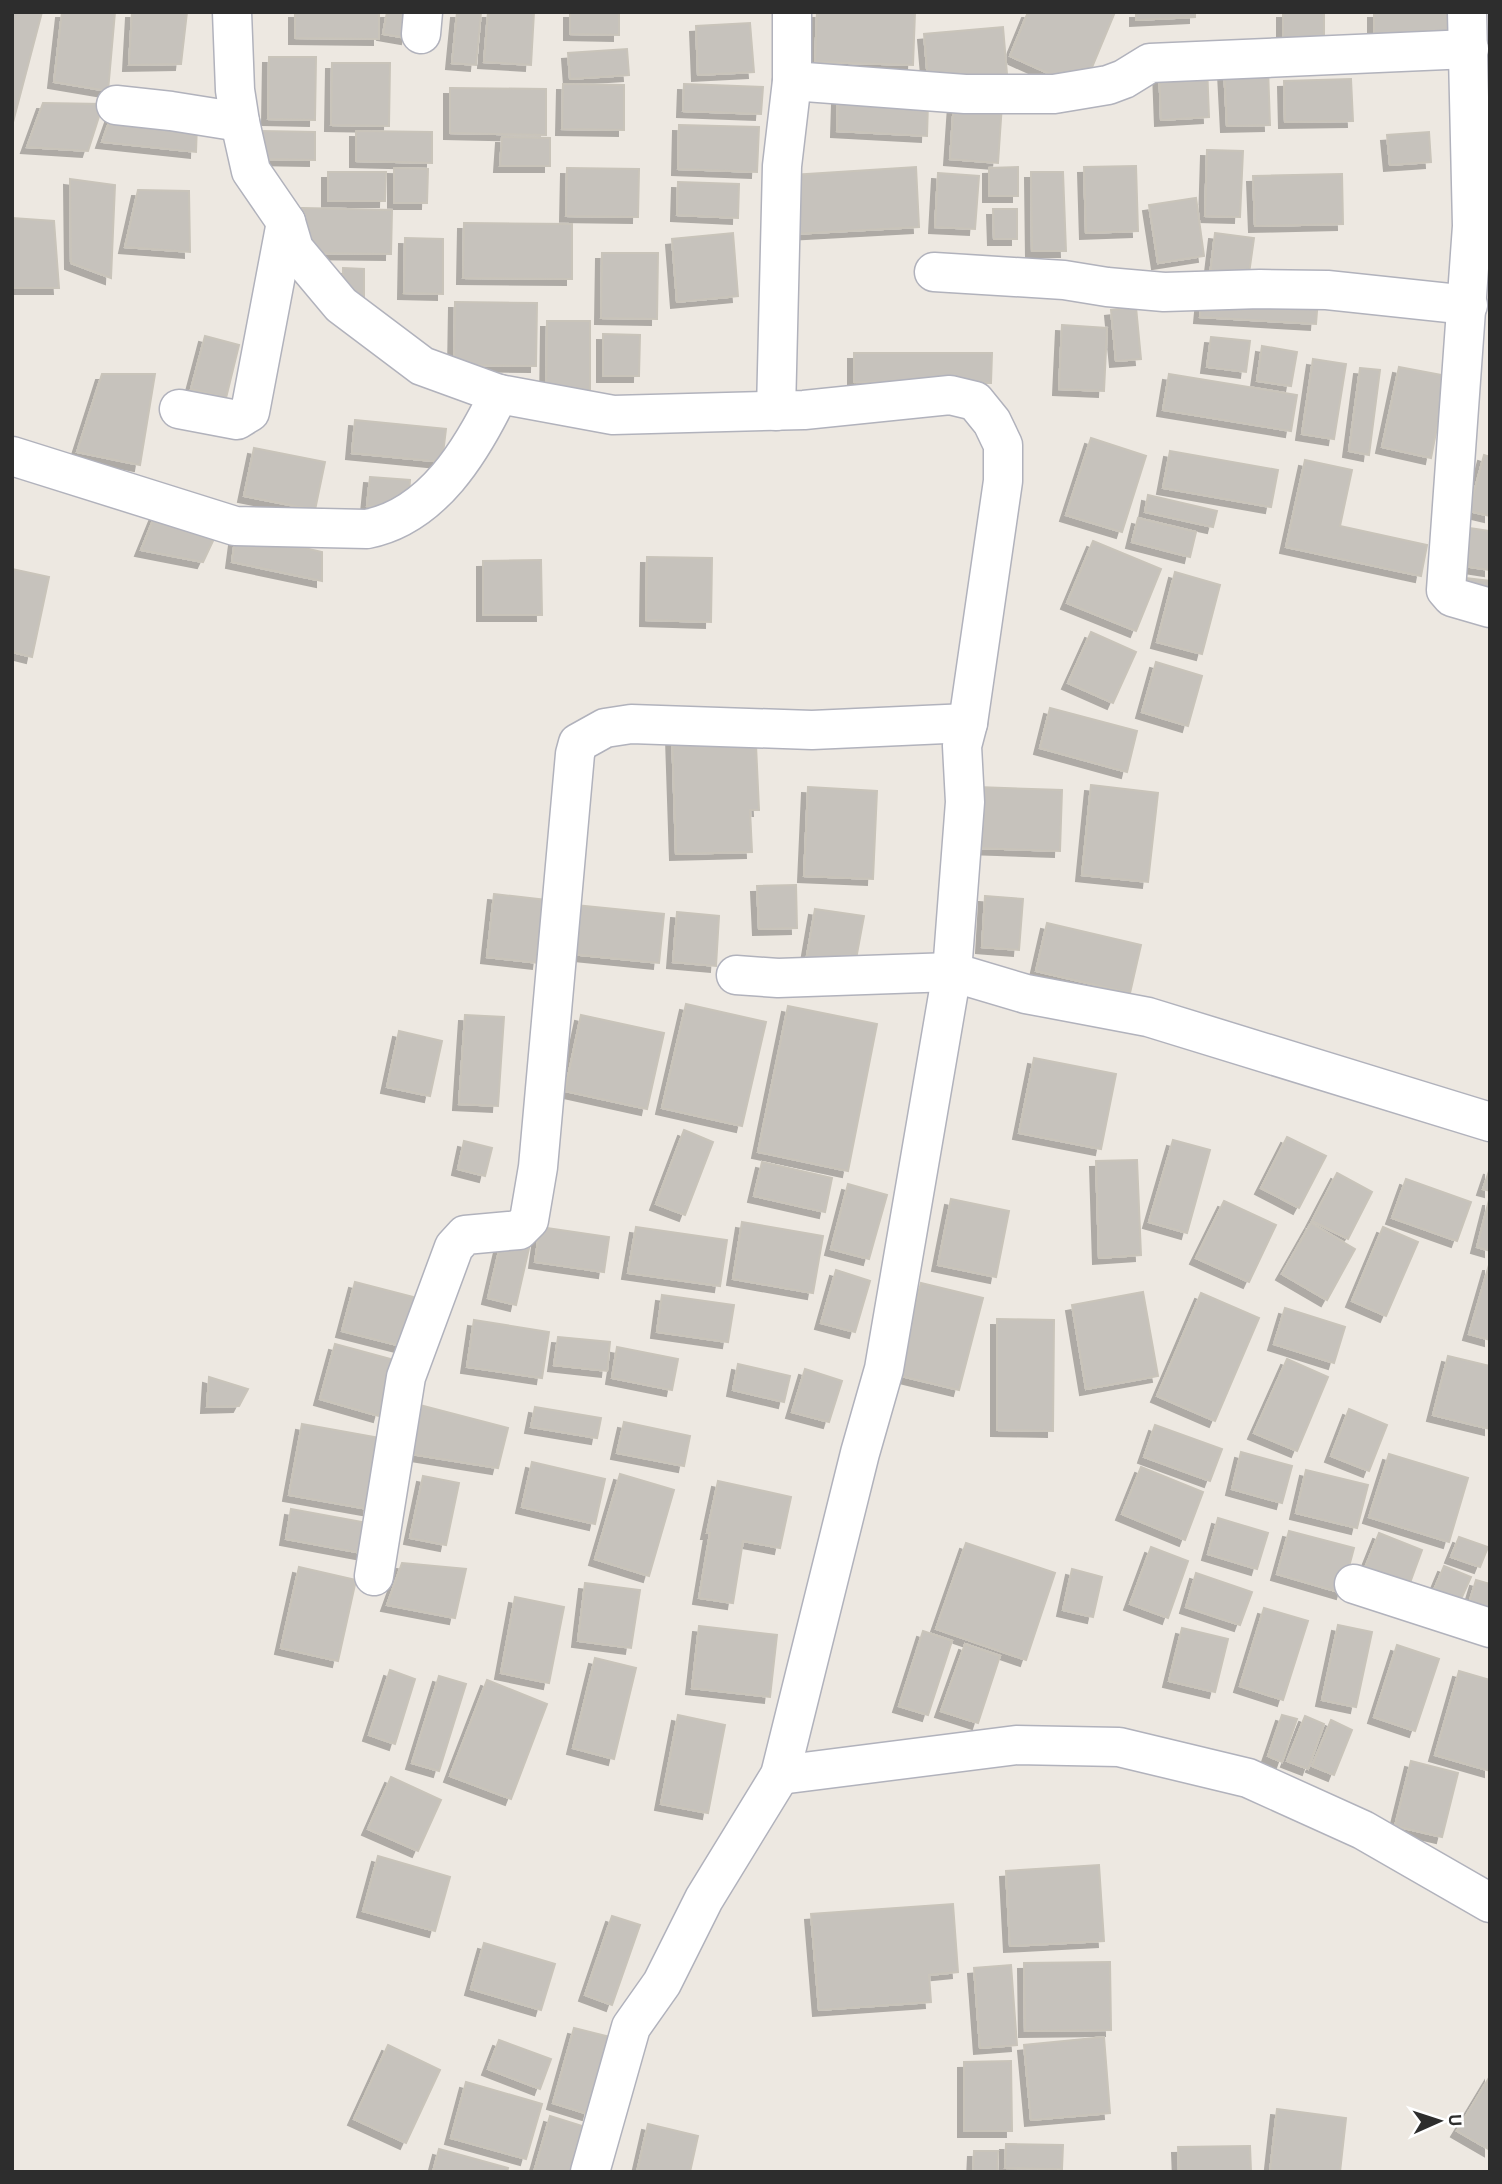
<svg xmlns="http://www.w3.org/2000/svg" width="1502" height="2184" font-family="'Alegreya Sans',sans-serif">
  <style>
    .building { fill: #c6c2bc; stroke: #c9c4ba; stroke-width: 2; filter: url(#shadow) }
    .lines { fill: none; stroke-linecap: round; stroke-linejoin: round }
    .street-casing { stroke: #b1b2bc; stroke-width: 41 }
    .street { stroke: #fff; stroke-width: 38 }
  </style>
  <defs>
    <filter id="shadow"><feDropShadow dx="-6" dy="6" stdDeviation="0" flood-color="#0004"/></filter>
  </defs>
  <rect width="100%" height="100%" fill="#ede8e1"/>
  <g class="building">
    <polygon points="12,12 42,12 12,126"/>
    <polygon points="62,12 115,12 108,91 54,82"/>
    <polygon points="132,12 187,12 181,64 129,65"/>
    <polygon points="295,12 379,12 379,39 295,38"/>
    <polygon points="387,12 412,12 407,38 383,34"/>
    <polygon points="457,12 481,12 476,65 452,63"/>
    <polygon points="488,12 534,12 531,65 484,62"/>
    <polygon points="570,12 619,12 619,35 570,34"/>
    <polygon points="817,12 915,12 913,65 815,62"/>
    <polygon points="1028,12 1115,12 1083,89 1010,56"/>
    <polygon points="1136,12 1195,12 1195,17 1136,20"/>
    <polygon points="1283,12 1324,12 1324,41 1283,40"/>
    <rect x="1374" y="12" width="81" height="23"/>
    <polygon points="750,23 754,72 698,75 696,26"/>
    <polygon points="1003,27 1007,74 928,81 924,34"/>
    <polygon points="627,49 629,75 570,79 568,53"/>
    <polygon points="269,57 316,57 315,120 268,119"/>
    <polygon points="332,63 390,63 389,126 331,125"/>
    <polygon points="1207,65 1209,117 1161,120 1159,67"/>
    <polygon points="1268,68 1270,125 1227,126 1224,69"/>
    <polygon points="1351,79 1353,121 1285,122 1284,81"/>
    <polygon points="563,84 624,85 624,130 562,129"/>
    <polygon points="684,84 763,87 761,114 683,111"/>
    <polygon points="450,88 546,89 546,135 450,133"/>
    <polygon points="838,98 928,103 927,136 837,131"/>
    <polygon points="954,101 1002,104 998,163 950,159"/>
    <polygon points="43,103 103,104 88,151 27,147"/>
    <polygon points="113,111 197,124 196,152 102,142"/>
    <polygon points="679,125 759,127 757,172 678,169"/>
    <polygon points="261,131 315,132 315,160 260,159"/>
    <polygon points="356,131 432,132 432,163 356,161"/>
    <polygon points="1429,132 1431,162 1390,165 1387,135"/>
    <polygon points="502,137 550,138 550,166 500,166"/>
    <polygon points="1207,150 1243,151 1240,217 1205,216"/>
    <polygon points="1136,166 1138,231 1086,233 1084,167"/>
    <polygon points="916,167 919,227 795,234 792,175"/>
    <polygon points="1018,167 1018,196 989,196 989,168"/>
    <polygon points="394,168 428,169 427,203 394,203"/>
    <polygon points="567,168 639,169 638,217 566,216"/>
    <polygon points="328,172 386,172 385,201 328,201"/>
    <polygon points="1031,172 1063,172 1066,251 1032,251"/>
    <polygon points="938,173 979,176 975,229 935,227"/>
    <polygon points="1342,174 1343,224 1255,226 1253,176"/>
    <polygon points="70,179 115,185 111,278 71,263"/>
    <polygon points="678,182 739,184 738,218 677,215"/>
    <polygon points="138,190 189,191 190,252 125,247"/>
    <polygon points="1196,198 1204,256 1158,263 1149,205"/>
    <polygon points="302,208 392,210 391,254 301,253"/>
    <polygon points="993,209 1017,209 1017,239 994,239"/>
    <polygon points="12,218 54,221 59,288 12,288"/>
    <polygon points="464,223 572,224 572,279 463,278"/>
    <polygon points="733,233 738,296 677,302 672,239"/>
    <polygon points="1215,233 1254,238 1247,288 1209,283"/>
    <polygon points="405,238 443,239 443,294 404,293"/>
    <polygon points="602,253 658,253 657,319 601,318"/>
    <polygon points="343,268 364,269 364,301 343,300"/>
    <polygon points="1202,296 1318,299 1316,324 1200,317"/>
    <polygon points="455,302 537,303 536,366 454,365"/>
    <polygon points="1136,307 1141,359 1116,361 1111,310"/>
    <polygon points="547,321 590,321 590,399 546,399"/>
    <polygon points="1062,325 1107,328 1104,391 1059,389"/>
    <polygon points="603,334 640,335 639,376 603,376"/>
    <polygon points="205,336 239,345 226,398 191,389"/>
    <polygon points="1211,337 1250,341 1246,372 1207,367"/>
    <polygon points="1262,346 1297,352 1291,386 1257,381"/>
    <polygon points="854,353 992,353 991,383 854,382"/>
    <polygon points="1313,359 1346,364 1334,439 1302,434"/>
    <polygon points="1399,367 1447,376 1431,458 1382,447"/>
    <polygon points="1360,368 1380,370 1369,455 1349,451"/>
    <polygon points="102,374 155,374 140,465 77,452"/>
    <polygon points="1169,374 1297,395 1291,431 1163,410"/>
    <polygon points="355,420 446,429 442,462 352,453"/>
    <polygon points="1091,438 1146,456 1122,532 1066,515"/>
    <polygon points="254,448 325,462 315,510 244,496"/>
    <polygon points="1170,451 1278,470 1271,507 1163,488"/>
    <polygon points="1484,455 1490,457 1490,516 1469,511"/>
    <polygon points="1305,460 1352,470 1340,526 1427,545 1421,576 1286,547"/>
    <polygon points="370,477 410,480 408,509 367,506"/>
    <polygon points="1148,495 1217,511 1213,527 1145,512"/>
    <polygon points="156,513 220,526 203,562 141,550"/>
    <polygon points="1138,518 1196,532 1190,557 1132,542"/>
    <polygon points="1463,527 1490,531 1490,570 1457,565"/>
    <polygon points="236,532 322,552 322,581 232,562"/>
    <polygon points="1093,541 1161,569 1136,631 1067,603"/>
    <polygon points="647,557 712,558 711,622 646,620"/>
    <polygon points="541,560 542,615 483,615 483,561"/>
    <polygon points="12,569 49,577 32,657 12,652"/>
    <polygon points="1175,572 1220,585 1202,654 1157,642"/>
    <polygon points="1457,577 1490,581 1490,599"/>
    <polygon points="1091,632 1136,652 1113,703 1068,683"/>
    <polygon points="1156,662 1202,676 1188,726 1142,712"/>
    <polygon points="1050,708 1137,731 1127,772 1040,748"/>
    <polygon points="672,734 756,745 759,810 750,810 752,852 676,854"/>
    <polygon points="1091,785 1158,793 1148,882 1082,875"/>
    <polygon points="808,787 877,791 873,879 804,876"/>
    <polygon points="977,787 1062,790 1060,851 974,848"/>
    <polygon points="796,885 797,928 759,929 757,886"/>
    <polygon points="494,894 546,900 538,963 487,957"/>
    <polygon points="985,896 1023,899 1019,950 982,947"/>
    <polygon points="575,905 664,914 659,963 571,954"/>
    <polygon points="815,909 864,916 854,970 805,967"/>
    <polygon points="677,912 719,916 716,966 673,962"/>
    <polygon points="1047,923 1141,945 1130,993 1036,971"/>
    <polygon points="686,1004 766,1022 742,1126 662,1108"/>
    <polygon points="788,1006 877,1024 848,1171 758,1152"/>
    <polygon points="465,1015 504,1017 498,1106 459,1104"/>
    <polygon points="581,1015 664,1033 647,1109 565,1091"/>
    <polygon points="399,1031 442,1041 430,1096 387,1087"/>
    <polygon points="1034,1058 1116,1074 1101,1149 1019,1133"/>
    <polygon points="684,1130 713,1142 685,1215 656,1204"/>
    <polygon points="1287,1137 1326,1156 1299,1208 1261,1188"/>
    <polygon points="1173,1140 1210,1150 1187,1233 1149,1222"/>
    <polygon points="464,1141 492,1148 485,1176 458,1169"/>
    <polygon points="1137,1160 1141,1255 1099,1258 1096,1161"/>
    <polygon points="762,1162 832,1178 825,1212 754,1196"/>
    <polygon points="1490,1168 1490,1191 1483,1189"/>
    <polygon points="1337,1173 1372,1192 1348,1239 1312,1221"/>
    <polygon points="1406,1179 1471,1202 1457,1241 1392,1218"/>
    <polygon points="848,1184 887,1195 869,1259 831,1249"/>
    <polygon points="951,1199 1009,1211 996,1277 938,1265"/>
    <polygon points="1489,1200 1490,1200 1490,1251 1477,1247"/>
    <polygon points="1224,1201 1276,1225 1249,1282 1196,1258"/>
    <polygon points="742,1222 823,1236 813,1293 733,1279"/>
    <polygon points="1311,1223 1355,1249 1327,1300 1282,1274"/>
    <polygon points="540,1227 609,1237 604,1272 535,1262"/>
    <polygon points="636,1227 727,1240 720,1286 628,1273"/>
    <polygon points="1383,1227 1418,1242 1386,1316 1352,1301"/>
    <polygon points="502,1238 530,1244 516,1305 488,1298"/>
    <polygon points="1489,1265 1490,1265 1490,1340 1469,1334"/>
    <polygon points="836,1270 870,1281 855,1332 821,1323"/>
    <polygon points="355,1282 417,1298 405,1347 342,1331"/>
    <polygon points="921,1283 983,1298 959,1390 897,1375"/>
    <polygon points="1143,1292 1158,1376 1086,1389 1072,1305"/>
    <polygon points="1201,1293 1259,1318 1215,1421 1157,1396"/>
    <polygon points="662,1295 734,1305 728,1342 657,1332"/>
    <polygon points="1285,1308 1345,1327 1334,1363 1274,1344"/>
    <polygon points="997,1319 1054,1320 1053,1431 997,1430"/>
    <polygon points="474,1320 549,1332 542,1378 467,1367"/>
    <polygon points="558,1337 610,1342 607,1371 554,1365"/>
    <polygon points="335,1344 394,1360 379,1416 320,1399"/>
    <polygon points="617,1347 678,1359 672,1390 612,1378"/>
    <polygon points="1448,1356 1490,1366 1490,1429 1433,1415"/>
    <polygon points="1287,1359 1328,1377 1297,1451 1254,1433"/>
    <polygon points="738,1364 790,1376 784,1402 733,1390"/>
    <polygon points="805,1369 842,1381 829,1422 792,1412"/>
    <polygon points="209,1377 248,1389 239,1406 207,1407"/>
    <polygon points="412,1403 508,1428 498,1468 410,1454"/>
    <polygon points="535,1407 601,1418 597,1438 531,1427"/>
    <polygon points="1349,1409 1387,1425 1369,1471 1331,1456"/>
    <polygon points="624,1422 690,1436 684,1466 617,1453"/>
    <polygon points="302,1424 380,1438 368,1509 289,1495"/>
    <polygon points="1155,1425 1222,1449 1210,1481 1144,1457"/>
    <polygon points="1241,1452 1292,1466 1282,1503 1232,1489"/>
    <polygon points="1389,1454 1468,1478 1449,1542 1369,1517"/>
    <polygon points="532,1462 605,1479 595,1524 522,1507"/>
    <polygon points="1141,1467 1203,1492 1185,1540 1122,1514"/>
    <polygon points="1306,1470 1368,1485 1357,1528 1296,1513"/>
    <polygon points="620,1474 674,1490 649,1576 595,1559"/>
    <polygon points="423,1476 459,1483 446,1545 410,1538"/>
    <polygon points="718,1481 791,1497 780,1548 743,1541 733,1603 699,1598 710,1533 707,1533"/>
    <polygon points="291,1509 373,1524 367,1554 286,1539"/>
    <polygon points="1218,1518 1268,1533 1257,1569 1208,1554"/>
    <polygon points="1289,1531 1354,1548 1342,1593 1277,1574"/>
    <polygon points="1379,1533 1422,1550 1407,1591 1363,1573"/>
    <polygon points="1459,1537 1488,1547 1480,1567 1451,1557"/>
    <polygon points="966,1543 1055,1573 1026,1660 936,1629"/>
    <polygon points="1151,1547 1188,1561 1168,1618 1130,1604"/>
    <polygon points="402,1563 466,1569 455,1618 387,1605"/>
    <polygon points="1444,1566 1471,1577 1457,1608 1431,1597"/>
    <polygon points="299,1567 356,1580 338,1661 281,1648"/>
    <polygon points="1072,1569 1102,1577 1093,1617 1063,1610"/>
    <polygon points="1196,1573 1252,1592 1240,1625 1186,1607"/>
    <polygon points="1476,1580 1490,1584 1490,1618 1467,1610"/>
    <polygon points="585,1583 640,1590 631,1648 578,1641"/>
    <polygon points="515,1597 564,1607 549,1683 501,1673"/>
    <polygon points="1264,1608 1308,1621 1283,1700 1240,1686"/>
    <polygon points="1338,1625 1372,1632 1356,1707 1322,1700"/>
    <polygon points="699,1626 777,1635 770,1697 692,1688"/>
    <polygon points="1182,1628 1228,1639 1215,1692 1169,1681"/>
    <polygon points="923,1631 952,1641 928,1715 899,1706"/>
    <polygon points="965,1644 1000,1656 978,1723 941,1711"/>
    <polygon points="1397,1645 1439,1659 1415,1731 1374,1717"/>
    <polygon points="595,1658 636,1668 614,1759 573,1748"/>
    <polygon points="390,1670 415,1679 395,1744 369,1735"/>
    <polygon points="1459,1671 1490,1680 1490,1771 1435,1755"/>
    <polygon points="439,1676 466,1684 439,1771 412,1763"/>
    <polygon points="487,1680 547,1704 511,1799 450,1776"/>
    <polygon points="678,1715 725,1725 708,1813 661,1804"/>
    <polygon points="1282,1715 1297,1719 1282,1762 1268,1756"/>
    <polygon points="1305,1716 1324,1724 1308,1769 1287,1761"/>
    <polygon points="1331,1720 1352,1730 1334,1775 1312,1766"/>
    <polygon points="1411,1761 1458,1773 1442,1837 1395,1826"/>
    <polygon points="391,1777 441,1800 418,1851 368,1829"/>
    <polygon points="378,1856 450,1877 435,1931 363,1911"/>
    <polygon points="1099,1865 1104,1941 1010,1946 1006,1871"/>
    <polygon points="953,1904 958,1972 929,1975 931,2002 819,2010 811,1914"/>
    <polygon points="612,1916 640,1925 612,2005 585,1995"/>
    <polygon points="484,1943 555,1964 541,2010 471,1989"/>
    <polygon points="1110,1962 1111,2030 1025,2031 1024,1963"/>
    <polygon points="1011,1965 1017,2045 980,2048 974,1968"/>
    <polygon points="574,2028 610,2037 588,2114 553,2103"/>
    <polygon points="1104,2037 1110,2113 1031,2120 1024,2045"/>
    <polygon points="499,2040 551,2059 540,2089 488,2069"/>
    <polygon points="388,2045 440,2070 406,2143 354,2119"/>
    <polygon points="1011,2061 1012,2131 964,2131 964,2062"/>
    <polygon points="1490,2076 1490,2150 1457,2131"/>
    <polygon points="466,2082 542,2104 526,2159 451,2138"/>
    <polygon points="1277,2109 1346,2118 1340,2172 1270,2172"/>
    <polygon points="550,2116 585,2127 571,2172 534,2172"/>
    <polygon points="648,2124 698,2136 690,2172 637,2172"/>
    <polygon points="1006,2144 1063,2145 1062,2169 1005,2168"/>
    <polygon points="1250,2146 1251,2172 1179,2172 1178,2147"/>
    <polygon points="439,2149 508,2168 507,2172 433,2172"/>
    <polygon points="974,2151 998,2151 997,2172 973,2172"/>
  </g>
  <g class="lines">
    <defs>
      <g id="street">
        <polyline points="232,12 235,90 240,122 251,171 286,222 294,249 341,305 422,366 499,394 613,415 804,410 950,395 975,401 992,422 1003,445 1003,481 968,723 962,746 965,802 952,972 884,1369 860,1453 780,1775 704,1899 662,1983 631,2027 590,2172"/>
        <polyline points="1467,12 1472,226 1446,590 1452,597 1490,608"/>
        <polyline points="421,34 423,12"/>
        <polyline points="792,81 965,94 1054,94 1108,85 1124,79 1150,63 1469,49"/>
        <polyline points="116,105 171,111 240,122"/>
        <polyline points="934,272 1064,280 1107,287 1164,292 1260,289 1327,290 1468,305"/>
        <polyline points="179,409 237,420 250,412 286,222"/>
        <polyline points="776,411 782,166 792,81 792,12"/>
        <path d="M12,456l223,70 132,3c66,-13 105,-79 132,-135"/>
        <polyline points="736,975 778,978 952,972 1026,994 1148,1017 1490,1122"/>
        <polyline points="374,1576 406,1377 454,1247 465,1235 519,1230 529,1220 538,1167 575,754 578,743 605,728 631,724 812,730 968,723"/>
        <polyline points="1354,1584 1490,1628"/>
        <polyline points="780,1775 1016,1745 1119,1747 1248,1778 1363,1830 1490,1903"/>
      </g>
    </defs>
    <use href="#street" class="street-casing"/>
    <use href="#street" class="street"/>
  </g>
  <rect width="1502" height="2184" fill="none" stroke="#2d2d2d" stroke-width="28"/>
  <g transform="translate(1439 2121) rotate(87)" stroke="#ffffff" stroke-width="5" paint-order="stroke">
  <path d="M0-5L12 26L0 18L-12 26Z" fill="#2d2d2d"/>
  <text y="-10" font-size="19" font-weight="bold" text-anchor="middle" fill="#2d2d2d">U</text>
  </g>
</svg>
